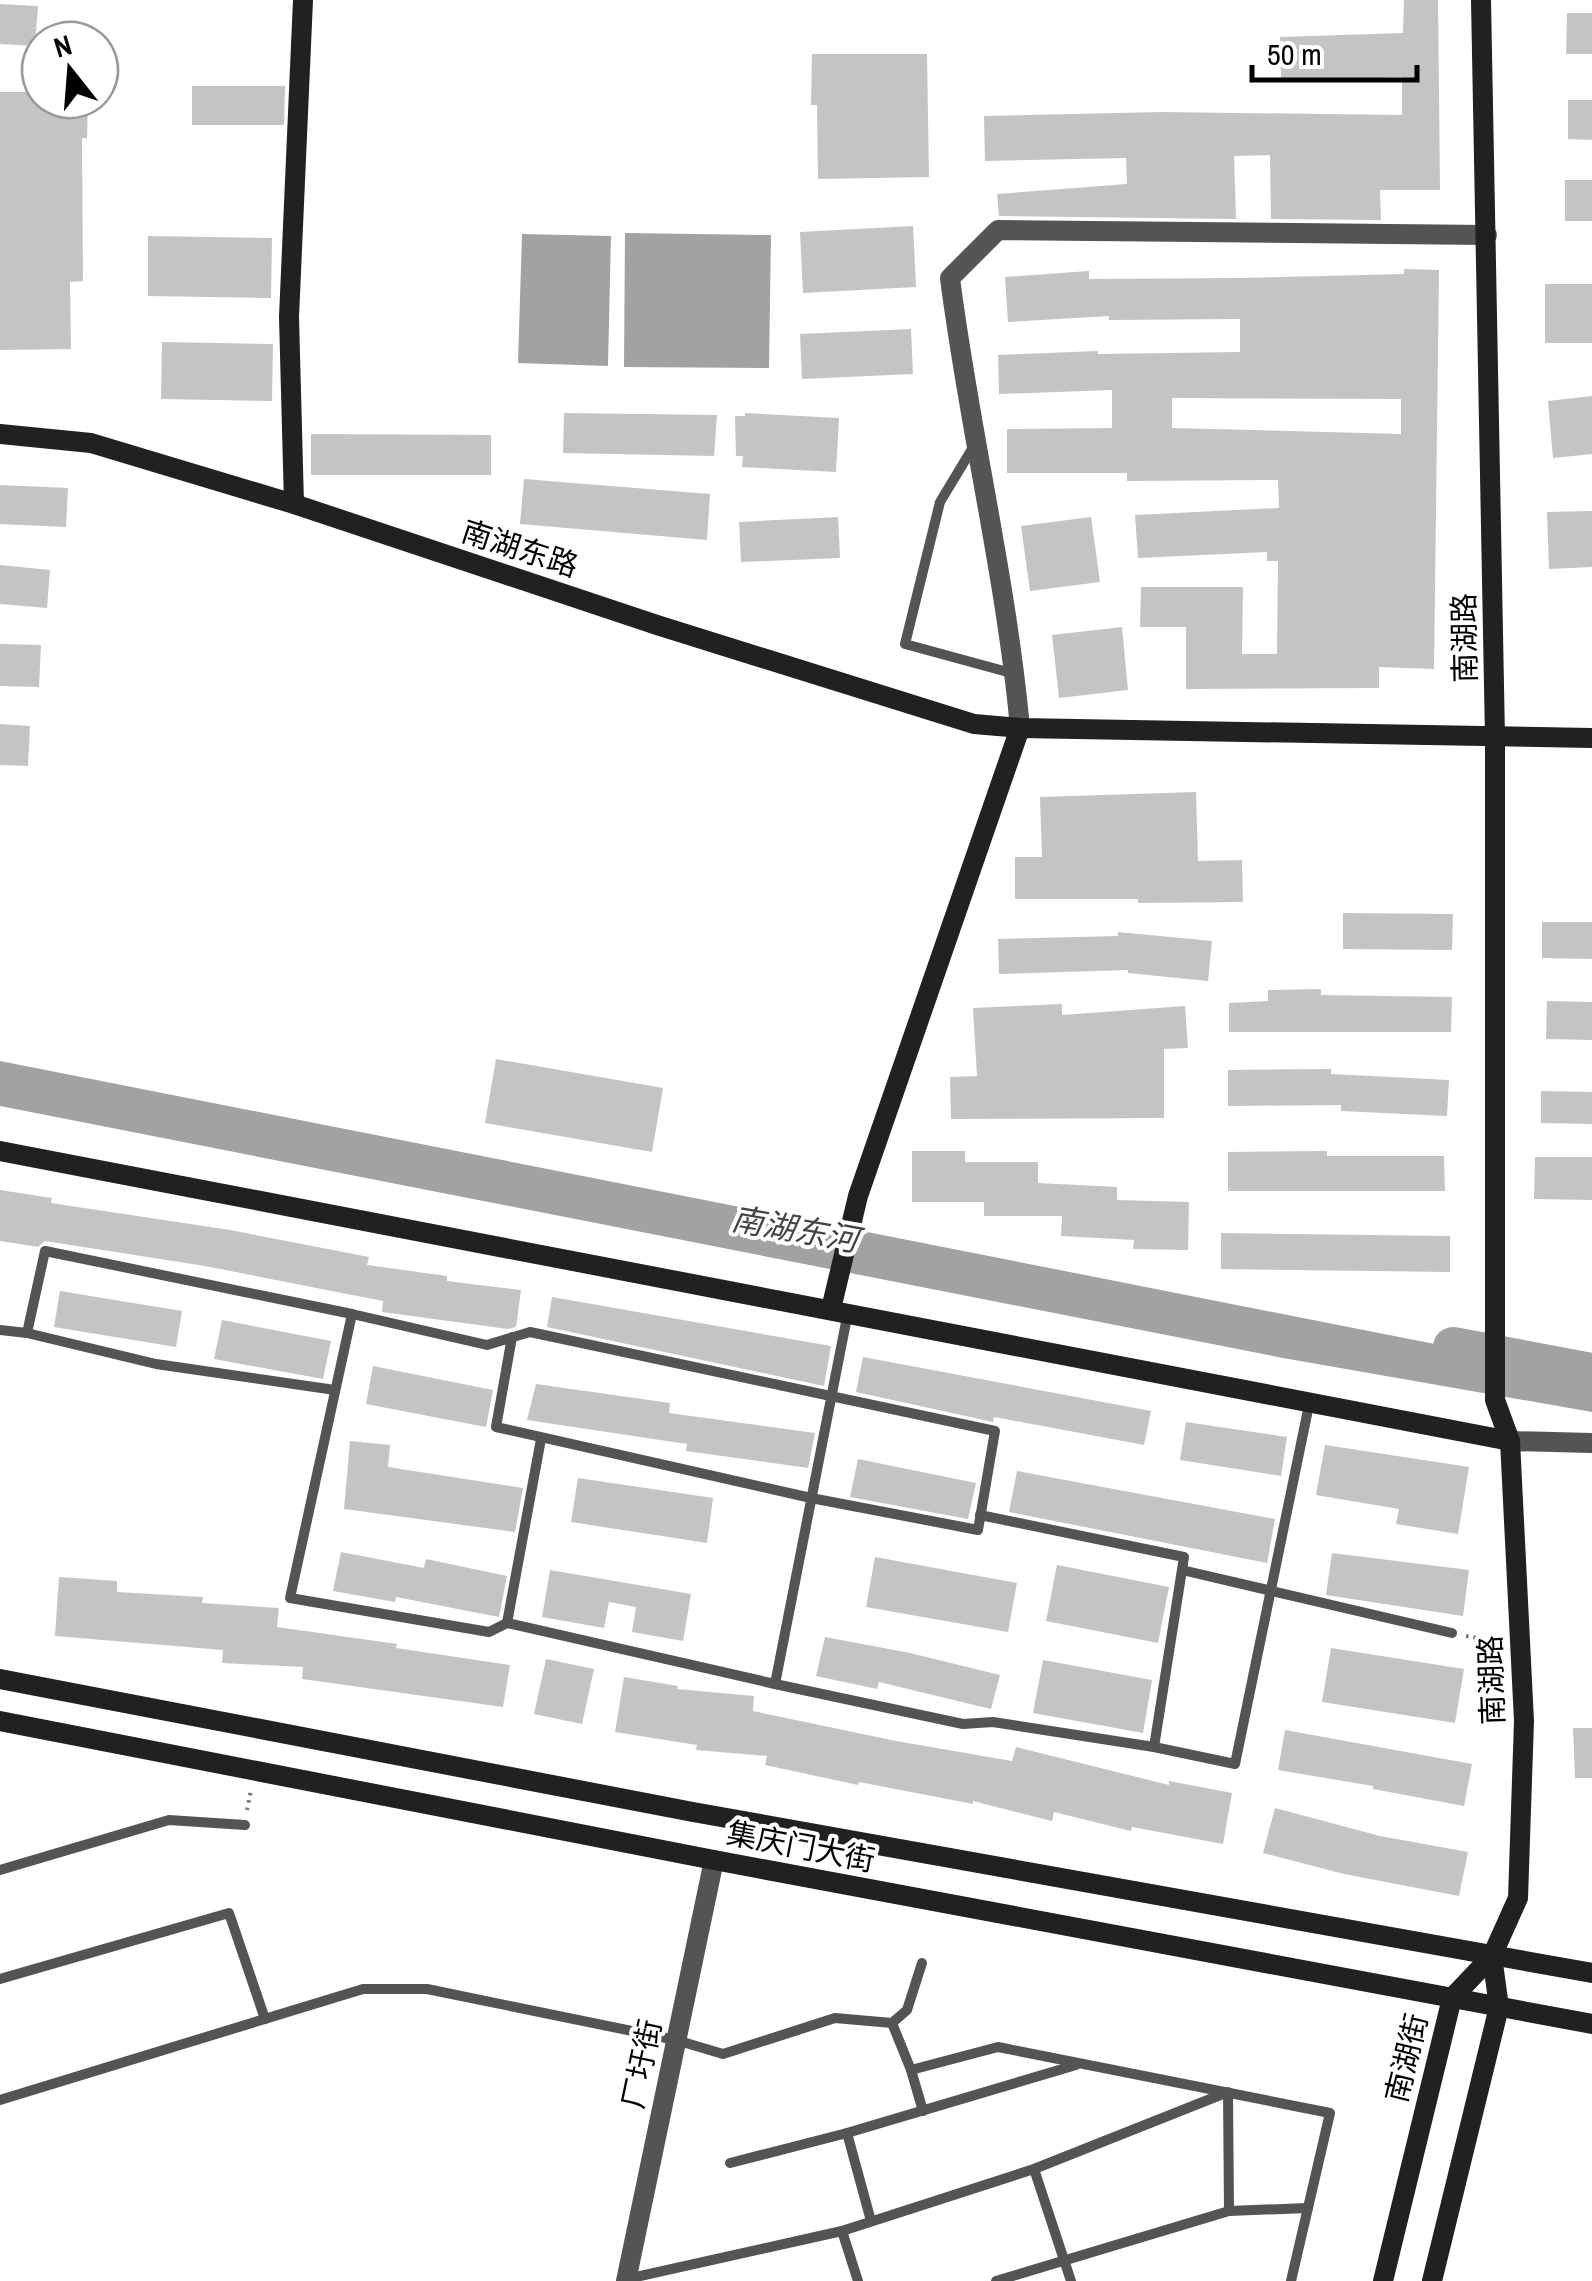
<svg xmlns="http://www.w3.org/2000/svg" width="1592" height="2281" font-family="'Archivo Narrow','Noto Sans SC',sans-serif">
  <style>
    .water { fill: #a2a2a2 }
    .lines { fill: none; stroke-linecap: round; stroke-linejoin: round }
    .river { stroke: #a2a2a2; stroke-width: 40 }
    .building { fill: #c4c4c4; fill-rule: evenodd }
    .path { stroke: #767676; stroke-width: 4; stroke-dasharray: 2.5 5; stroke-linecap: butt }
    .lane { stroke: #545454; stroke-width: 10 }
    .street { stroke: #545454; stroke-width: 20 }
    .secondary { stroke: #212121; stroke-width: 20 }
    .labels { text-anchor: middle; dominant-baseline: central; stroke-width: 8; stroke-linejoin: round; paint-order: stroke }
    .street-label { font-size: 30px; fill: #000; stroke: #fff }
    .water-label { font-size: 32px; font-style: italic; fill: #434343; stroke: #fff }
  </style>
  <rect width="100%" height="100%" fill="#fff"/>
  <g class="water">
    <polygon points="625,233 771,235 769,368 624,367"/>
    <polygon points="522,234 611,236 608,366 518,363"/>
    <polygon points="0,1061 1592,1375 1592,1412 1283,1358 0,1106"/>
  </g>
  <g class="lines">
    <polyline class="river" points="1453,1347 1592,1373"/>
  </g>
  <g class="building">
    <polygon points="1404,0 1438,0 1440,190 1380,190 1381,220 1271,219 1270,155 1234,156 1236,219 999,216 997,194 1127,184 1126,158 985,161 984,116 1162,112 1402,115 1402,77 1281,82 1280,37 1403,33"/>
    <polygon points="0,4 38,6 35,46 0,44"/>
    <polygon points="1567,13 1592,13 1592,54 1566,54"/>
    <polygon points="812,54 927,54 929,177 818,179 817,105 811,105"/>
    <polygon points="192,86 285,86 284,125 192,125"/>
    <polygon points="0,92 40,92 40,100 88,100 87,138 82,138 83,281 70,282 71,349 0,350"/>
    <polygon points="1568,100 1592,100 1592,140 1568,139"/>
    <rect x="1565" y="180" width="27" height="41"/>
    <polygon points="913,226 916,287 803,293 800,232"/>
    <polygon points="148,236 272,238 271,298 148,296"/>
    <path d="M1404,269l35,1 -5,399 -55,-2v21l-193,1v-62h-46l1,-40h102l-1,67h35l1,-93h-11v-9l-129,6 -3,-43 144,-7 -1,-28 -151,1v-8h-120v-44l105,-1v-38l-113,4 -1,-39 100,-4v3l142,-2v-33l-131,1v-4l-101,6 -3,-45 84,-6v8l150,-1 165,-4zM1172,398l229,1v35l-229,-6z"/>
    <rect x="1545" y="284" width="47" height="59"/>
    <polygon points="911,329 913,374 802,379 800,334"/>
    <polygon points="162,342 273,344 272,401 161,399"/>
    <polygon points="1592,396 1592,454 1553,458 1548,401"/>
    <polygon points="564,413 717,415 714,456 563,453"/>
    <polygon points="745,413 839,418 836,472 742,467 743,456 736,456 735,416 745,416"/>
    <polygon points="311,434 491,435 491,475 311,475"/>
    <polygon points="524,479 710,494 707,540 520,524"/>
    <polygon points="0,485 68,488 66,527 0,524"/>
    <polygon points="1592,511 1592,567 1549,569 1547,512"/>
    <polygon points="838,517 840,558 741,562 739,522"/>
    <polygon points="1091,517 1100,582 1030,591 1021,526"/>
    <polygon points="0,565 50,570 47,608 0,604"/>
    <polygon points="1122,627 1128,690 1059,698 1052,635"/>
    <polygon points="0,644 41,645 39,687 0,686"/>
    <polygon points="0,724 30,726 28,766 0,765"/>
    <polygon points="1196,792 1198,861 1242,860 1243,902 1138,903 1138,899 1015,899 1015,857 1042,857 1040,797"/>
    <polygon points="1343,913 1453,914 1452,950 1343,949"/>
    <polygon points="1542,922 1592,922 1592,959 1542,958"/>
    <polygon points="1118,932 1212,941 1208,981 1128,973 1128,970 999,974 998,939 1118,936"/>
    <polygon points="1321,989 1321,995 1452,997 1451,1032 1229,1032 1229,1003 1268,1001 1268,990"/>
    <polygon points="1547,1001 1592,1002 1592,1040 1546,1039"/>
    <polygon points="1062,1004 1062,1015 1185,1006 1188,1048 1164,1049 1164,1118 951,1119 950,1077 977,1076 973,1008"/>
    <polygon points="496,1059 663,1088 652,1152 485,1123"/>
    <polygon points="1331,1069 1331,1074 1449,1080 1447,1116 1341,1111 1341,1105 1228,1106 1228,1070"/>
    <polygon points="1541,1091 1592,1092 1592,1124 1541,1123"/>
    <polygon points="912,1151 965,1151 965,1162 1038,1162 1038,1183 1117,1187 1117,1200 1189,1202 1188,1250 1133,1249 1134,1240 1061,1236 1062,1216 984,1216 984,1202 912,1202"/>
    <polygon points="1327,1151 1327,1156 1444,1156 1445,1191 1228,1191 1228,1152"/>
    <polygon points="1535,1157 1592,1157 1592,1200 1534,1199"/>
    <polygon points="0,1190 52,1198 51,1203 230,1230 369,1257 367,1265 447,1276 447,1281 521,1290 516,1327 508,1329 382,1312 383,1301 205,1266 45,1241 38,1247 0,1241"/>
    <polygon points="1221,1233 1450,1236 1450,1272 1221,1269"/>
    <polygon points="60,1291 182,1311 176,1347 54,1327"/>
    <polygon points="552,1297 831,1346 824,1386 547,1327"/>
    <polygon points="222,1320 331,1341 323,1379 214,1359"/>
    <polygon points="863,1357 1151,1411 1144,1445 994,1417 993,1422 856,1392"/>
    <polygon points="373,1366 493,1390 486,1427 366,1404"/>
    <polygon points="536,1384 670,1403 669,1413 815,1433 808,1468 686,1451 687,1444 527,1420"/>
    <polygon points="1186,1422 1287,1437 1281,1476 1180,1460"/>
    <polygon points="350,1441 390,1445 388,1467 523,1488 515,1532 344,1509"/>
    <polygon points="1325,1445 1469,1467 1458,1534 1396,1524 1399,1509 1316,1495"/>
    <polygon points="858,1459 976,1483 968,1519 850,1497"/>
    <polygon points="1017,1471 1275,1519 1267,1563 1009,1512"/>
    <polygon points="578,1478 713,1498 707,1543 571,1522"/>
    <polygon points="341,1552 424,1568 426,1559 507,1576 499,1617 396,1597 395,1602 333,1591"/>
    <polygon points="1332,1553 1469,1570 1463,1616 1326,1595"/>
    <polygon points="875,1557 1017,1583 1008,1632 866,1607"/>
    <polygon points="1057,1565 1169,1587 1158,1643 1046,1621"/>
    <polygon points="550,1570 691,1594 683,1641 632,1632 636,1607 609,1602 604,1628 542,1617"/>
    <polygon points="59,1577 117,1581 117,1592 203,1597 202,1603 279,1608 277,1627 397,1644 396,1648 510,1665 503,1707 302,1679 303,1667 222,1663 223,1650 55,1636"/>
    <polygon points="825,1637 910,1653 1000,1675 991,1709 879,1682 877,1689 816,1676"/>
    <polygon points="1331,1648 1464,1669 1455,1723 1322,1702"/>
    <polygon points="546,1659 594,1669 582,1724 534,1714"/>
    <polygon points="1043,1660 1152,1680 1143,1733 1033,1713"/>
    <polygon points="624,1677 678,1686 677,1689 754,1696 753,1711 896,1741 1012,1761 1016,1747 1169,1785 1169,1781 1232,1793 1223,1844 1132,1827 1131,1831 1054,1812 1052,1821 973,1801 973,1804 859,1782 858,1785 765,1765 767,1756 696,1750 697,1745 615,1732"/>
    <polygon points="1573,1728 1592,1728 1592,1778 1575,1778"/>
    <polygon points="1285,1730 1472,1764 1464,1806 1373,1789 1373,1786 1278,1770"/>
    <polygon points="1275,1808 1380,1836 1468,1852 1459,1896 1344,1874 1263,1853"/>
  </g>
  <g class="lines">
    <g class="path">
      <polyline points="1466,1636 1501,1642"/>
      <polyline points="247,1810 251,1790"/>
    </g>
    <g class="lane">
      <polyline points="975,444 940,502 905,644 1015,674"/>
      <polyline points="0,1330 27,1333"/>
      <path d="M512,1337l-16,90 315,71 167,32 17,-99 -465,-99 -43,13 -135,-31 -62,284 199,34 18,-9 268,61c24,-124 49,-248 73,-372"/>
      <polyline points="335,1390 156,1364 27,1333 45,1251 352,1314"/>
      <polyline points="1182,1570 1452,1633"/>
      <polyline points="507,1623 541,1439"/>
      <polyline points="775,1684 963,1724 993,1722 1154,1747 1184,1557 980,1515"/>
      <polyline points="1154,1747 1235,1764 1310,1400"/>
      <polyline points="0,1870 169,1820 245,1825"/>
      <polyline points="0,1979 229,1913 265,2019"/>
      <polyline points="892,2023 907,2010 922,1963"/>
      <polyline points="911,2070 923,2111"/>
      <polyline points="0,2100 363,1989 427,1989 676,2040 723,2054 835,2018 892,2023 911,2070 998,2047 1330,2113 1291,2281"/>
      <polyline points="847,2133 871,2221"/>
      <polyline points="730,2163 847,2133 1076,2065"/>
      <polyline points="1034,2169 1071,2281"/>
      <polyline points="842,2231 858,2281"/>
      <polyline points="627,2279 842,2231 1034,2169 1228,2092 1229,2211"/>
      <polyline points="996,2281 1229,2211 1308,2208"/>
    </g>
    <g class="street">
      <path d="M1020,728c-14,-152 -51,-300 -70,-450l48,-48 489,5"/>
      <polyline points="1510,1441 1592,1443"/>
      <polyline points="626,2281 714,1860"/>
    </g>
    <g class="secondary">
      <polyline points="0,434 91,443 294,504 657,625 974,724 1020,728 1592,738"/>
      <polyline points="294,504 289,317 303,0"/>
      <polyline points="0,1151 1510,1441"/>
      <polyline points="831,1309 858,1196 1020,728"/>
      <polyline points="0,1679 693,1812 1592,1973"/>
      <polyline points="0,1721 714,1860 1592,2024"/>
      <polyline points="1383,2281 1452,1998 1492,1956 1518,1898 1524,1721 1510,1441 1495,1400 1495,738 1481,0"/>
      <polyline points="1432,2281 1499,2007 1492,1956"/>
    </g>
  </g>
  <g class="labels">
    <g class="street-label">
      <text transform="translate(520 548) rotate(18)">南湖东路</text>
      <text transform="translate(1464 638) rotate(-91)">南湖路</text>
      <text transform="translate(1491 1680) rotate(-92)">南湖路</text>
      <text transform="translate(801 1846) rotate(11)">集庆门大街</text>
      <text transform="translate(1406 2058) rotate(-76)">南湖街</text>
      <text transform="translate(641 2064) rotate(-78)">厂圩街</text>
    </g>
    <g class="water-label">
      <text transform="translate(795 1229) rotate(10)">南湖东河</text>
    </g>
  </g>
  <g transform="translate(70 70) rotate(343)"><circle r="48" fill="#ffffff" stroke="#999999" stroke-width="2.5"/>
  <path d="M0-8L18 38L0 25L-18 38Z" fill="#000000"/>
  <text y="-15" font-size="28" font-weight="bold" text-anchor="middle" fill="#000000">N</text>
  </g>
  <path d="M1252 65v15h165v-15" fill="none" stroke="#000000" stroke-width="5"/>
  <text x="1267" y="65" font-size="30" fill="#000000" stroke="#ffffff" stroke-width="8" paint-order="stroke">50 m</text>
</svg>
